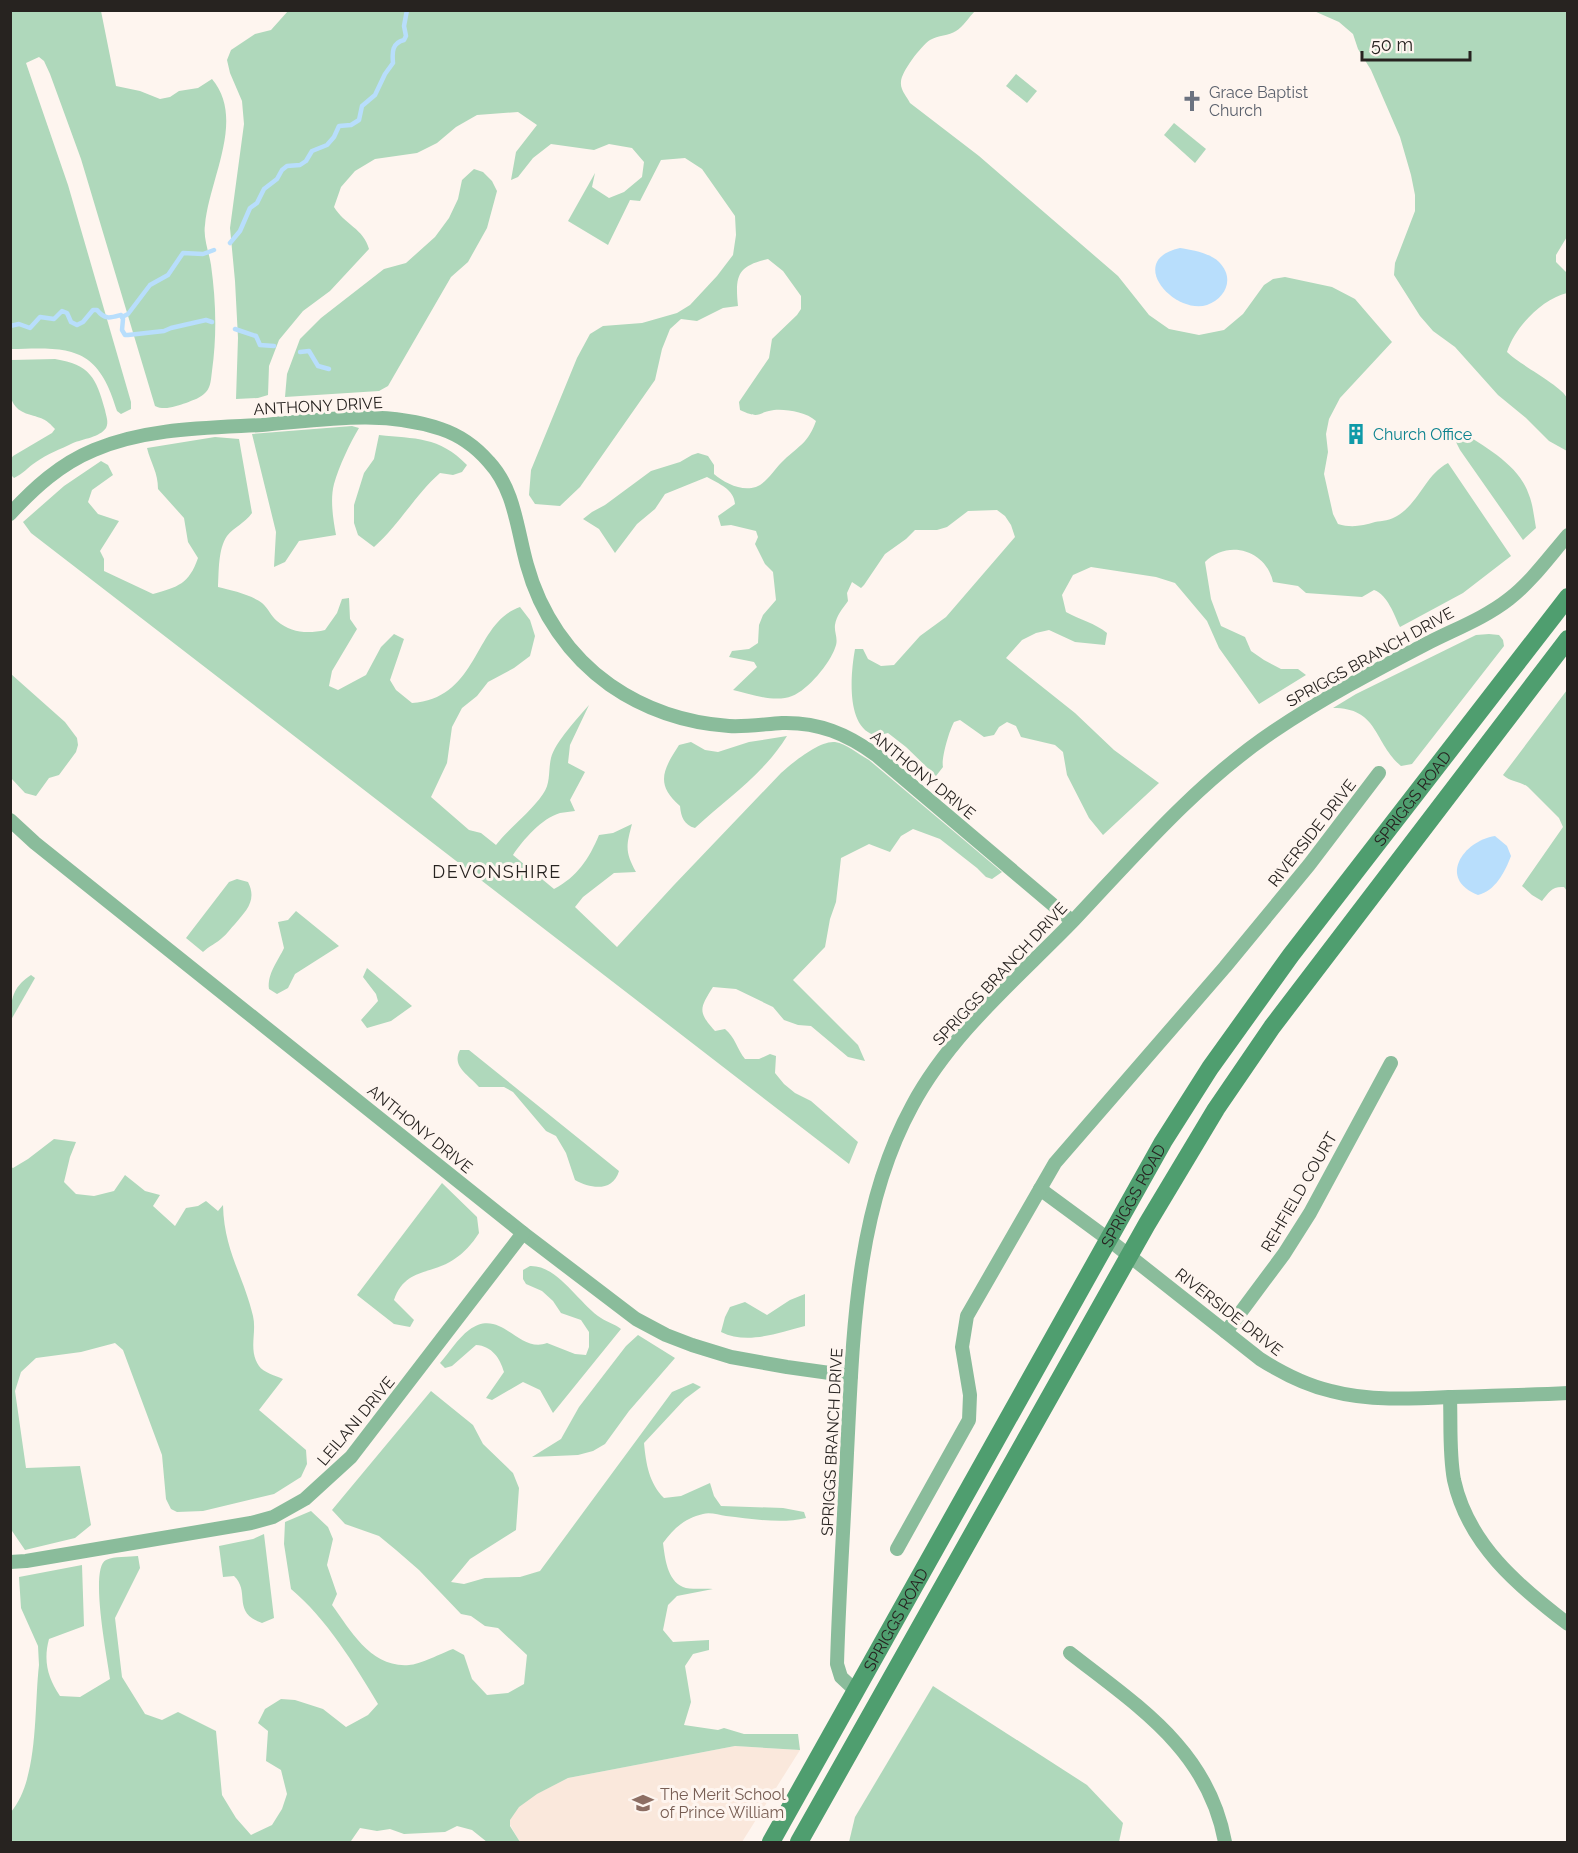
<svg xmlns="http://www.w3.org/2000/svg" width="1578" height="1853" font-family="Raleway,sans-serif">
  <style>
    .built { fill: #fae8dc }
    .green { fill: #afd8bb }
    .water { fill: #b8defc }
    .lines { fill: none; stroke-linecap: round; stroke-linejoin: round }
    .stream { stroke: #b8defc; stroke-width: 4.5 }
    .minor { stroke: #8abc9b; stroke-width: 14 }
    .secondary { stroke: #4f9e6f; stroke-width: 18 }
    .labels { text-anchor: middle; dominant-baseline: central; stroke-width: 6; stroke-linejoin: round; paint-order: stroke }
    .worship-label { font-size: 16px; fill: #5b616d; stroke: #fef5ef; text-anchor: start }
    .street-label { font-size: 16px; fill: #272320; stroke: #fef5ef }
    .culture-label { font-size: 16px; fill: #0d838f; stroke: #fef5ef; text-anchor: start }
    .education-label { font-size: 16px; fill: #785e54; stroke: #fef5ef; text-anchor: start }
    .neighbourhood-label { font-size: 18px; letter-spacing: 1.5px; fill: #272320; stroke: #fef5ef }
  </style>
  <rect width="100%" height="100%" fill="#fef5ef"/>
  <polygon class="built" points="735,1746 800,1750 742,1842 520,1842 502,1811 568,1778"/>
  <g class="green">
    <path d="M10,11h91l15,75 24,5 20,8 10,-2 9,-6 19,-3 14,-9c34,40 -3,100 -7,146 -2,13 4,27 6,40 5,36 6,70 1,106 -1,7 -1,16 -6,21 -5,6 -13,8 -20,11 -10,3 -21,8 -31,3l-74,-247 -31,-85 -6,-13 -5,-4 -13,6 42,122 63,217v7l-10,5 -4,-3c-19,-65 -46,-64 -106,-62z"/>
    <path d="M288,11h687c-6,6 -12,16 -19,20 -7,5 -18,4 -26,9 -9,6 -29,32 -29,42 -1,8 6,15 9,21l69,53 139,120 31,39 20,14 30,6 25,-5 19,-16 21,-29 9,-6 12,-2 47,10 23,12 37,43 -52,56 -11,21 -3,15 2,18 -4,22 9,40 5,10c13,4 24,2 37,-2 7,-1 16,-2 22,-6 23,-14 28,-41 51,-53l63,93 -48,37 -63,34c-6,-12 -12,-32 -26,-37l-12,7 -56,-4 -8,-7 -25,-4c-7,-32 -45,-43 -68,-20l6,37 10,27 24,11 6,14 13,9 17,9h17l8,6 -47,29 -40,-56 -12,-27 -32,-38 -19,-6 -65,-10 -18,8 -11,20 4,17c14,8 29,11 41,21l-2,12 -30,-3 -26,-12 -13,3 -14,7 -16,18 69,55 39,37 45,33 -56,52 -14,-17 -22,-43 -4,-23 -8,-7 -34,-8 -5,-11 -9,-4 -8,5 -5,8 -10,2 -24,-17 -6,2c-5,9 -13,37 -11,45l-7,9 -30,-29 -18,-14c-5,1 -10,3 -14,2 -29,-9 -23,-64 -19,-86h8l5,10 13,7 13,-1 26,-29 26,-19 69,-80 -4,-12 -6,-9 -8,-6 -29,1 -21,16 -10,3h-22l-9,9 -21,15 -21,31 -3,3 -9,-6 -5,11 1,8c-5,7 -12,15 -13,24 -1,8 4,14 0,23 -5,15 -27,42 -43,48 -17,7 -42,-2 -59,-6l24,-23 -3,-5 -25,-5 3,-6 17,-2 9,-6 1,-18 4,-10 13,-15 -3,-28 -8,-8 -10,-20 3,-7 -2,-6 -25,-6 -10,1 -3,-10 17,-12c-1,-15 -16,-20 -28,-27l-42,17 -10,15 -18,15 -22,29 -16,-24 -16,-10 9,-7 13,-7 46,-34 29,-9 12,-7 6,-2 10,3 6,9v9c13,11 36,22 51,7 7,-6 12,-15 19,-21 16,-15 24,-17 32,-39 -10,-9 -29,-12 -42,-11 -17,2 -13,10 -34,0l-1,-8 30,-44 3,-19 25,-24 4,-6v-13l-18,-25 -15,-12c-31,7 -33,17 -30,47l-15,2 -26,13 -16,-2 -11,10 -8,20 -7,31 -75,107 -20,19 -25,-2 -6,-9 2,-25 46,-112 13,-24 13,-8 39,-3 35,-10 13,-8 27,-29 16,-21 3,-20 -1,-19 -33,-47 -17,-11 -24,2 -21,41 -10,-1 -22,45 -40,-24 27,-48 -3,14 17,11 15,-6 18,-15 2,-15 -12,-14 -23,-4 -15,6 -43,-6 -18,14 -15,19 -7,3 5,-28 21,-27 -19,-13 -41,3 -21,12 -19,16 -20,10 -42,6 -20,12 -14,16 -7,20c10,17 30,22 35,42l-39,42 -27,20 -24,29 -10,26 -1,29 -10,3 -22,1 2,-61 -3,-57 -5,-53 14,-104 -2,-23 -12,-28 -3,-13 4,-10 24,-16 16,-4z"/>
    <path d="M1314,11h253l1,224 -12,20v7l11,11v20c-25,6 -52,34 -60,59 13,13 55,34 60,46 3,10 1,41 0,53l-18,-10 -23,-23 -28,-23 -43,-48 -22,-16 -13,-15 -26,-41 1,-12 20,-52v-16l-4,-20 -11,-38 -29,-67 -13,-21 -5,-15 -14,-12z"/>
    <polygon points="1016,74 1037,91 1027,103 1006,86"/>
    <polygon points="1174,123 1206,149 1195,163 1164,135"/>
    <polygon points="474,169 483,172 492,181 497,191 487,228 468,262 451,277 388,386 379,391 285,397 287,374 300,339 321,318 384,269 406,263 435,237 449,218 458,199 462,180"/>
    <path d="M55,359c35,6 41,18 50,51 1,6 4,12 1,18 -6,9 -23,11 -33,15 -12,6 -26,11 -37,19 -8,5 -13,12 -22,16l-4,-4 1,-15 2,-3 39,-23 3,-4c-9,-10 -11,-10 -24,-14 -28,-7 -21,-31 -20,-55z"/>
    <path d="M352,426l7,2c-9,15 -20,38 -25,56 -4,15 -1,35 2,51l-37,6 -14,21 -11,5 2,-35 -24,-98z"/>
    <path d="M1457,430h3c25,18 59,34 69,65 4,10 5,22 7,33l-13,12 -63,-90 -6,-12v-6z"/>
    <path d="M379,435c36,4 60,1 88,30l-5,7 -9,3 -13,-2c-25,22 -41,52 -66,74l-16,-12 -4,-12v-18l10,-32 10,-14z"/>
    <path d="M215,437l24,2 13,74c-7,10 -18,14 -25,23 -9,13 -8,35 -9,51 13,3 34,8 44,16 6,5 9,13 15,18 14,12 31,13 48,9l12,-17 5,-14 7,-1 1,21 7,10 -25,42 -3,15 9,4 28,-15 15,-28 13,-13 10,5 -14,41 6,10 16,13c68,-5 61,-80 108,-96l10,13 5,16 -5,20 -16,12 -26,14 -11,14 -15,12 -10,19 -5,36 -16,34 38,33 12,3 15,12c14,-18 34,-32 47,-51 8,-11 5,-23 8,-36 4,-16 27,-40 38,-53l-19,40 -2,18 17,9 -15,28 5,11c-5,1 -10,1 -15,2 -18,5 -37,27 -47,42l41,34c23,-12 35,-30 45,-54l14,-2 19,-9c-6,22 -7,28 4,48l-22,1 -31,24 -8,10 42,40 57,-62 107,-112c11,-10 39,-33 54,-31 12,2 23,12 34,18l133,112 -10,7 -6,-2 -9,-9 -37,-29 -27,-10 -12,7 -11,16 -21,-8 -28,14 -5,44 -6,17 -5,28 -32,33 65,65 7,16 -17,-4 -37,-31 -13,-1 -14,-5 -11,-13 -37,-18 -23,-2c-14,22 -15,25 2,44l10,-2c10,8 12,20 20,30h14l11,-5 6,2 -1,17 9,11 11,9 16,8 47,41 -9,22 -818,-631 -8,-11 41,-36 37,-25 7,4 5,10 -21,15 -4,12 10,12 21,7 -19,30 4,8v12l49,23c25,-7 36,-10 45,-36l-10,-16 -4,-24 -26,-29c0,-17 -7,-25 -11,-41z"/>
    <path d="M1489,634l10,1 4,5 1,6 -92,118 -11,2c-28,-24 -22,-58 -68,-58l23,-14 120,-59z"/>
    <polygon points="11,674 65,722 77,738 78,745 76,752 59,775 49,778 36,796 25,793 11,778"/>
    <path d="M1567,690v201l-3,-4c-12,-1 -15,5 -22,14l-10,-6 -10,-9 41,-59 -4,-9 -31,-31c-8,-6 -18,-5 -25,-12z"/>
    <path d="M787,736c-23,38 -60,62 -92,92 -11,-3 -14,-11 -15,-22 -25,-22 -17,-36 -1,-61l12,-3 14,8 13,2 31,-10z"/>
    <path d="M237,879l11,3c9,18 -1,28 -13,42 -4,4 -8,10 -13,14 -5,5 -13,8 -19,14l-17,-14 43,-56z"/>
    <path d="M296,911l43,35 -44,28 -7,14 -11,6 -8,-5c-2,-15 9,-28 15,-41l-6,-26 10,-2z"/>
    <polygon points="367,968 412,1006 391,1021 367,1028 361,1020 378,1001 376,994 363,977"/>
    <path d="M31,975l4,3 -24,42c-1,-21 2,-33 20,-45z"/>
    <path d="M460,1050h9l150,121c-6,21 -28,18 -44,9l-9,-27 -10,-17 -10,-5 -33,-39 -9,-5h-25c-10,-12 -28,-20 -19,-37z"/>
    <path d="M54,1139l22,3 -6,15 -6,25 12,12 18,2 20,-5 11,-16 20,16 15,4 -7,11 22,20 11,-18 12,-2 8,-5 12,10 5,-6c1,46 20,69 30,111 4,17 -5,34 6,50 4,6 17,10 24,13l-24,31 47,40 1,14 -6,13 -27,17 -71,17 -26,1 -6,-3 -5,-10 -4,-44 -39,-105 -8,-7 -34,9 -45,6 -15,14 -6,19 11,77 54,-2 11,59 -16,13 -50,12 -15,-22 1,-361 2,1 15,-9z"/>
    <path d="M442,1183l35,34 2,16c-7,11 -15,20 -26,27 -23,15 -48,8 -59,40l20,20 -4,7 -16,-3 -37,-29z"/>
    <path d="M530,1266c28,-1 49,38 71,52 6,4 14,6 20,11l-68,84 -13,-23 -17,-8 -31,18 -6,-2 18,-26c-4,-14 -12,-26 -28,-27l-24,21 -7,2 -5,-5c9,-10 18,-25 29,-33 32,-24 49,24 78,13l28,11 11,1 3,-8v-15l-8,-12 -20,-7 -8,-12 -11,-10 -16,-7 -3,-5v-9z"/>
    <path d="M805,1294v32c-27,7 -58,19 -84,6l4,-15 5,-10 15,-5 22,13 23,-15z"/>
    <polygon points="638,1335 675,1358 629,1411 605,1444 593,1451 578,1455 532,1457 561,1439 579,1407 626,1346"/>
    <path d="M693,1383l8,4 -16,12 -41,44c2,21 5,40 20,55l17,-2 29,-13 4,13 7,10 62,2 21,4 2,6c-24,6 -55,1 -80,-2 -7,-1 -16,-4 -23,-2 -18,4 -30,15 -40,29 2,15 4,37 20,44 7,3 21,1 30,2l-36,7 -9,9 -5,25 10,12 36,-2v10l-16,4 -8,12 6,36 -7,23 34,5 6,-2 20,6h54l2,16 -65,-4 -167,32 -31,16 -18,13 -9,13v6l10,16h-33l-15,-12 -15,-4 -12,6 -41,2 -14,-5 -13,2 -17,-3 -9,13 -5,1h-335v-30c28,-33 23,-105 28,-147l-1,-19 -17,-38 -2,-31 63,-12 2,61 -35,13c-6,22 -1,39 11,57l20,1 30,-18c-2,-18 -21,-111 -4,-119 8,-4 23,-3 32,-4l2,12 -25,50 7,59 23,37 17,6 16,-8 38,19 6,64 14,23 15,17 21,-10 10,-16 5,-15 -6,-24 -15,-9 2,-30 -10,-8 7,-14 16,-10 14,1 28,9 23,18 22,-12 10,-11c-23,-39 -52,-86 -87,-115l-7,-45 1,-22 26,-11 17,16 5,12 -6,26 10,29 -5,11c19,26 39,63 77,60 10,0 33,-12 44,-16l11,6 8,24 15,16 21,-2 16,-9 3,-29 -29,-27 -13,-2 -14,-10 -10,-2 -42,-44 -23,-20 -17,-14 -34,-12 -13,-14 99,-119 42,34 10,19 30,29 6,15 -3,42 -46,29 -19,23 13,2 21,-6 35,-1 20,-6 132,-179z"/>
    <path d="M264,1534l10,84 -12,5c-31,-11 -11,-31 -28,-47l-11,1 -4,-31 34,-7z"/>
    <polygon points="933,1686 1087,1785 1123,1823 1119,1842 849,1842 855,1817"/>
  </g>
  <g class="water">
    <path d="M1180,248c12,2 30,5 39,14 16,16 7,36 -12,43 -33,10 -82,-45 -27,-57z"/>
    <path d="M1495,836l12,10 4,10c-6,16 -16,35 -33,39 -41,-16 -15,-54 17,-59z"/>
  </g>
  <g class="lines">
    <g class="stream">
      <path d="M230,243l10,-12 10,-23 7,-5 7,-14 13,-10 5,-9 5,-4 13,-1 6,-4 6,-10 15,-6 7,-8 5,-11 12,-1 8,-5 3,-14 13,-11 10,-21 8,-11c-1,-11 -1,-20 11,-23l2,-4 -2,-10 3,-16"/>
      <polyline points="122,317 128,314 150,285 168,275 183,253 203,254 214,250"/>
      <path d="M10,326l9,-2 11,4 10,-11 14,2 8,-8 5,2 4,9 6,3 6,-3 10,-12h4c8,10 13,8 24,5l2,4 -1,11 3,5h3l36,-4 7,-3 35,-8 6,2"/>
      <polyline points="235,329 256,336 260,345 274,346"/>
      <polyline points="300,352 309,351 318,366 329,369"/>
    </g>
    <g class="minor">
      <path d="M10,514c24,-26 50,-50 84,-64 52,-22 112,-22 168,-25 59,-5 121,-16 179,4 18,6 35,18 48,33 26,28 28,68 38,103 13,48 42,91 83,120 36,25 76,38 119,41 18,1 36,-2 53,-3 37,-1 65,11 94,32l196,166"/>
      <polyline points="10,820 35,843 523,1233 636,1319 666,1335 692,1345 731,1357 787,1367 851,1376"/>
      <path d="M1040,1189l68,50 152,120c22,14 45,26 71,32 37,10 79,8 118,6 39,-1 79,-2 119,-4"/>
      <polyline points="1226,1332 1284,1254 1310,1213 1391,1063"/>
      <path d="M1450,1397c1,28 -1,56 4,83 14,64 64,106 114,144"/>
      <polyline points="897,1549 969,1420 970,1395 962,1347 967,1316 1055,1163 1225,967 1309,865 1379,773"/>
      <polyline points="10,1562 26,1561 251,1523 273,1517 305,1499 351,1457 523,1233"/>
      <path d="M1070,1653c69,54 138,97 155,189"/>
      <path d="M856,1691l-15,-14 -4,-13c2,-71 7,-141 10,-211 6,-116 8,-243 65,-347 39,-73 106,-128 162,-186 63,-67 124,-138 200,-189 49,-33 100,-60 152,-87 27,-14 59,-26 83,-45 23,-18 40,-42 59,-64"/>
    </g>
    <g class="secondary">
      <path id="s1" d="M771,1842l392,-700 47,-74 81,-113 277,-358"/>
      <polyline points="799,1842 1147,1224 1216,1109 1272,1027 1568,639"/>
    </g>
  </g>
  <defs>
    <symbol id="church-bare" viewBox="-9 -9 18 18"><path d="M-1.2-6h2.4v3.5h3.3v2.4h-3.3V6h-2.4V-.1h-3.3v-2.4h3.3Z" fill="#6b7280" stroke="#fef5ef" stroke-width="2.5" paint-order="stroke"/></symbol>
    <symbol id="building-bare" viewBox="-9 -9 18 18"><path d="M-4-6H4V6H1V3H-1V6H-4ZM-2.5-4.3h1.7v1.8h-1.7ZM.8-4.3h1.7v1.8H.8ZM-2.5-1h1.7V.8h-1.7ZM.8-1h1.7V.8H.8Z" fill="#0f9aa8" stroke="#fef5ef" stroke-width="2.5" paint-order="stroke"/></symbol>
    <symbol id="school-bare" viewBox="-9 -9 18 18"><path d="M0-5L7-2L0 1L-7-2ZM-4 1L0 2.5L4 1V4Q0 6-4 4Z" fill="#8d6e63" stroke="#fef5ef" stroke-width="2.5" paint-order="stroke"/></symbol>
  </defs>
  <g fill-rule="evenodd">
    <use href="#church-bare" x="1177" y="86" width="30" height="30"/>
    <use href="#building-bare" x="1341" y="419" width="30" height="30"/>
    <use href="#school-bare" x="628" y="1788" width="30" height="30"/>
  </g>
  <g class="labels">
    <g class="worship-label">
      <text x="1209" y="92">Grace Baptist<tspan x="1209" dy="18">Church</tspan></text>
    </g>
    <g class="street-label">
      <text transform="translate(318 406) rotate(-3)">ANTHONY DRIVE</text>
      <text transform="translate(1370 657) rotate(-29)">SPRIGGS BRANCH DRIVE</text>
      <text transform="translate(923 775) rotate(39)">ANTHONY DRIVE</text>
      <text stroke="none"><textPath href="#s1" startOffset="1227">SPRIGGS ROAD</textPath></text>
      <text transform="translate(1312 833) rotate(-52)">RIVERSIDE DRIVE</text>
      <text transform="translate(1000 974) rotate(-47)">SPRIGGS BRANCH DRIVE</text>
      <text transform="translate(420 1129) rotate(39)">ANTHONY DRIVE</text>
      <text transform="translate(1299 1192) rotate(-60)">REHFIELD COURT</text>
      <text stroke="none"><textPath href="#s1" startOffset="741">SPRIGGS ROAD</textPath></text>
      <text transform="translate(1229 1312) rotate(38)">RIVERSIDE DRIVE</text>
      <text transform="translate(356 1421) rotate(-50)">LEILANI DRIVE</text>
      <text transform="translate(832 1442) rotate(-87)">SPRIGGS BRANCH DRIVE</text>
      <text stroke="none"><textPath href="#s1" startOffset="255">SPRIGGS ROAD</textPath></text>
    </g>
    <g class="culture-label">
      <text x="1373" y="434">Church Office</text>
    </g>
    <g class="education-label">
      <text x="660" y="1794">The Merit School<tspan x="660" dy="18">of Prince William</tspan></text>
    </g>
    <g class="neighbourhood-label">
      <text x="497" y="871">DEVONSHIRE</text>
    </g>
  </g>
  <rect width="1578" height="1853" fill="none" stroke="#272320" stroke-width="24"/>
  <path d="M1362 51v9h108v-9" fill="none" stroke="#272320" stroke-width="3"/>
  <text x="1371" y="51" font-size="18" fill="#272320" stroke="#fef5ef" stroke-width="4.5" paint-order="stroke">50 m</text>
</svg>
